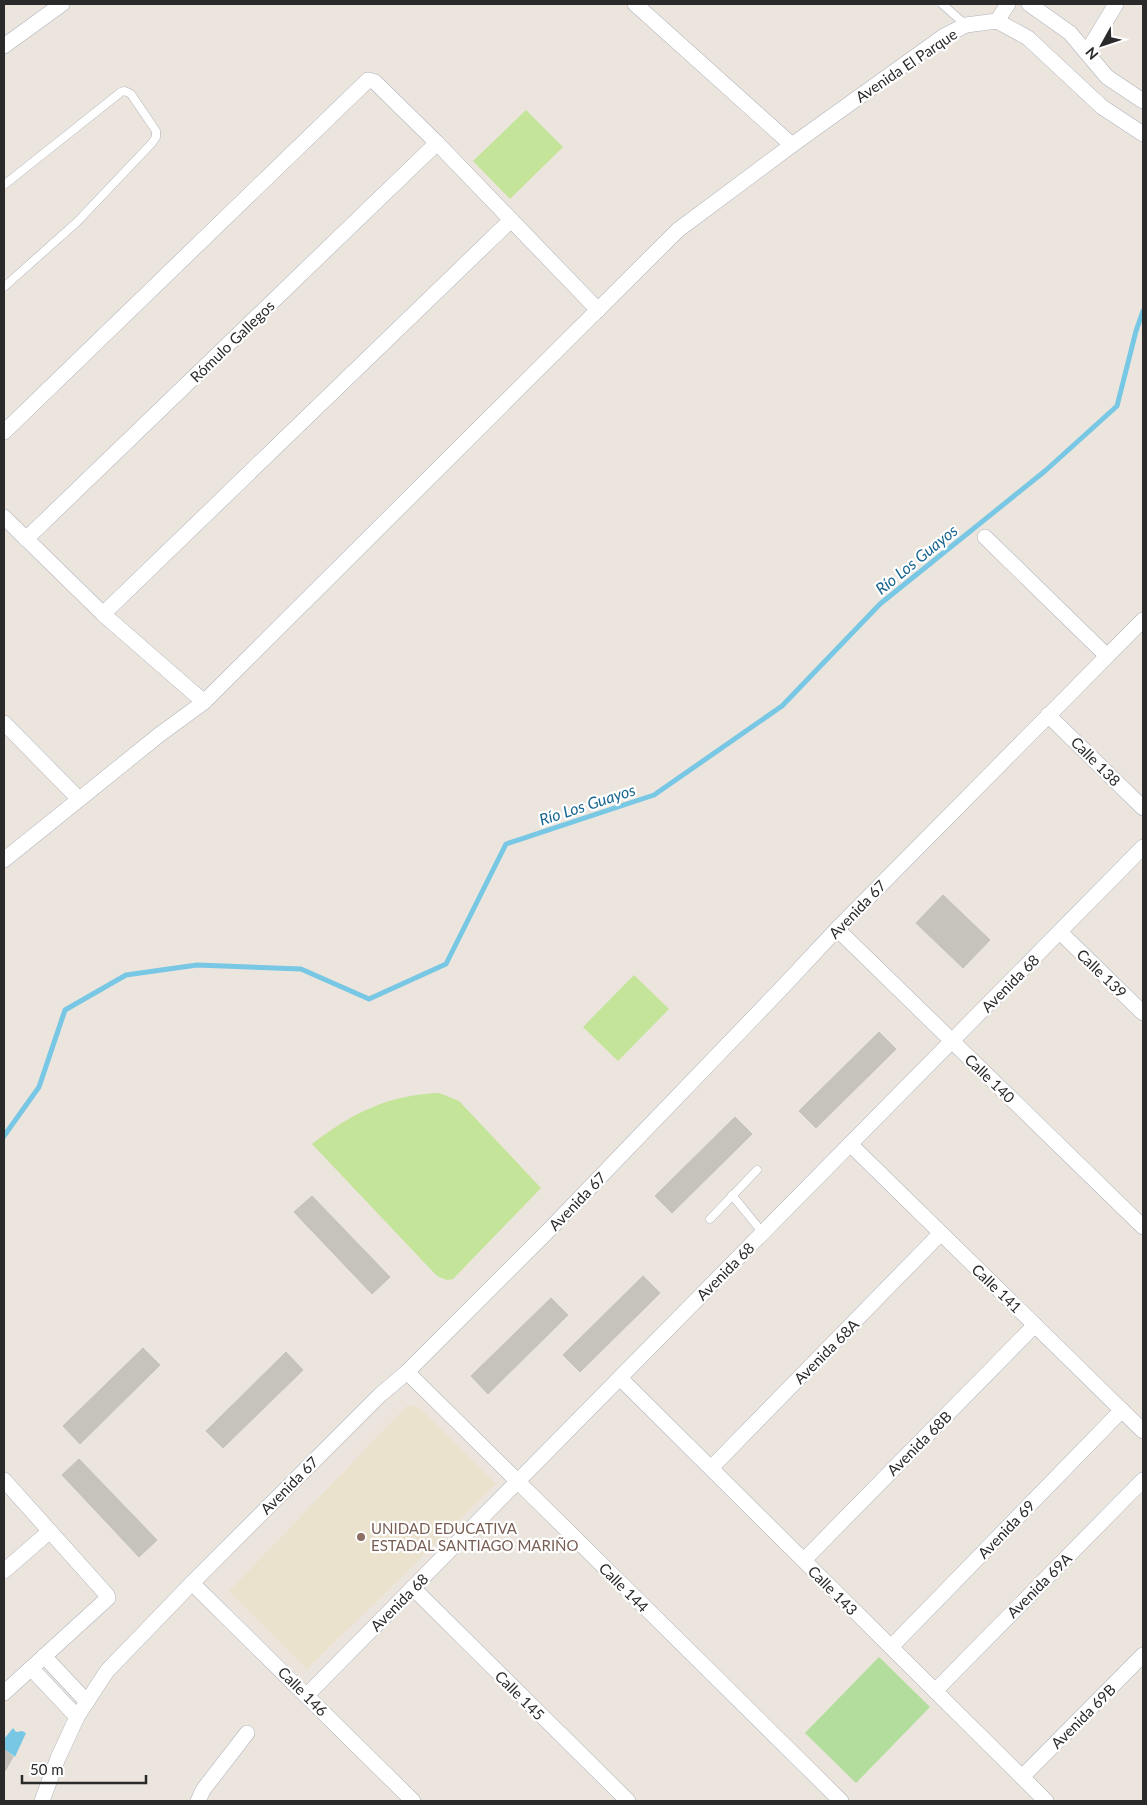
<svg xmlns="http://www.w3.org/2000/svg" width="1147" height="1805" font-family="Lato,sans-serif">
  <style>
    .education { fill: #ebe2cd }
    .green { fill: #b2dd9d }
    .pitch { fill: #c3e499 }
    .water { fill: #77c7e5 }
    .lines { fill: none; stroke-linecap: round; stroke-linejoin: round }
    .stream { stroke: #77c7e5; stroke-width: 5 }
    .building { fill: #c6c2bc; stroke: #c6c1b7 }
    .service-casing { stroke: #b0b3bc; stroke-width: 9 }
    .minor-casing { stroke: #b0b3bc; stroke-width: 16 }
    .service { stroke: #fff; stroke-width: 8 }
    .minor { stroke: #fff; stroke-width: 15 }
    .education-dot { fill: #8d6e63; stroke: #fff; stroke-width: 2 }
    .labels { text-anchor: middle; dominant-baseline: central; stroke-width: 4.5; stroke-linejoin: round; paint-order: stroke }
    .street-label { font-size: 15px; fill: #2a2a2a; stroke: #fff }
    .education-label { font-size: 15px; fill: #785e54; stroke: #fff; text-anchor: start }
    .water-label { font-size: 16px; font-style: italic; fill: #176590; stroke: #fff }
  </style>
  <rect width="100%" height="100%" fill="#ebe5dd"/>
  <polygon class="education" points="412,1405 421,1409 496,1484 307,1669 229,1591 407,1406"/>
  <polygon class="green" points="879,1657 930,1707 856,1783 805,1733"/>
  <g class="pitch">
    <polygon points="526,110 563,147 510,199 473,161"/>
    <polygon points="634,975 669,1009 618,1061 583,1027"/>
    <path d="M439,1093l20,8 82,87 -88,91 -6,1 -10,-4 -125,-132c40,-31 76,-49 127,-51z"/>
  </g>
  <polygon class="water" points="13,1728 16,1732 22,1731 26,1733 15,1757 4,1749 4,1739"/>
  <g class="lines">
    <polyline class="stream" points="4,1136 39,1087 65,1010 126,975 197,965 301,969 369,999 446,964 506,844 654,795 782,706 880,604 1045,471 1117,406 1136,331 1143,311"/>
  </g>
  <g class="building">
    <polygon points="943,895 990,940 963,968 916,923"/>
    <polygon points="879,1032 896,1049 816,1128 799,1111"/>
    <polygon points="735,1117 752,1134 672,1213 655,1196"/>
    <polygon points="312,1196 390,1277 372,1294 294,1212"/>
    <polygon points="643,1276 660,1293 580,1372 563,1355"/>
    <polygon points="551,1298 568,1315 488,1394 471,1376"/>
    <polygon points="143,1348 160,1365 80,1444 63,1426"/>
    <polygon points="286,1352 303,1370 223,1448 206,1431"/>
    <polygon points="79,1459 157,1540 139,1557 62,1475"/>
    <polygon points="4,1749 13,1757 5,1771 4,1770"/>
  </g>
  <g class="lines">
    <defs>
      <g id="service">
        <polyline points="942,4 966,25"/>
        <polyline points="4,185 121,92 125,91 131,94 156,131 156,137 152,143 77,222 4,287"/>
        <polyline points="732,1195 763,1233"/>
        <polyline points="710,1219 757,1170"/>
      </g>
      <g id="minor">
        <polyline points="635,4 792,145"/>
        <polyline points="1029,4 1070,33 1107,77 1143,101"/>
        <polyline points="997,21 1008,4"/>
        <polyline points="4,46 62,4"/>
        <polyline points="1087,52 1116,4"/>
        <polyline points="4,432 368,80 375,82 437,143 598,310"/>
        <polyline points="4,517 103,614 204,702"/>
        <polyline points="985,537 1107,656"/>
        <polyline points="26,539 437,143"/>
        <polyline points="103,614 511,220"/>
        <polyline points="1048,715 1143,808"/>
        <polyline points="4,723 79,799"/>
        <polyline points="4,860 159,735 204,702 678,230 792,145 944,36 966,25 997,21 1028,38 1102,107 1143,134"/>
        <polyline points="837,929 1143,1227"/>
        <polyline points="1060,932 1143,1013"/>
        <polyline points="850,1144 1143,1431"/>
        <polyline points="407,1372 841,1801"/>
        <polyline points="620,1378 1046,1801"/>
        <polyline points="711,1468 941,1233"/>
        <polyline points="4,1480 107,1595 108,1598 4,1693"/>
        <polyline points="804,1560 1035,1325"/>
        <polyline points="4,1571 50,1531"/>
        <polyline points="192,1583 413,1801"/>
        <polyline points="413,1588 628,1801"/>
        <polyline points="891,1647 1122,1410"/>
        <polyline points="44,1656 87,1702"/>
        <polyline points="31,1668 77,1717"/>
        <polyline points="935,1691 1143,1480"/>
        <polyline points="307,1695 1143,847"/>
        <polyline points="1022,1777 1143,1655"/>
        <polyline points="42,1801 58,1758 77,1717 107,1671 192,1583 380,1395 407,1372 549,1230 779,991 837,929 1143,620"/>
        <polyline points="198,1801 203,1790 247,1733"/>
      </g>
    </defs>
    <use href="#service" class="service-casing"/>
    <use href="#minor" class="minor-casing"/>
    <use href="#service" class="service"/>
    <use href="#minor" class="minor"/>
  </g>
  <circle class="education-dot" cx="361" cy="1537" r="5"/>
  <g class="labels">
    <g class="street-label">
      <text transform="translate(906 65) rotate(-34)">Avenida El Parque</text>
      <text transform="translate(232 341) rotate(-44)">Rómulo Gallegos</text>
      <text transform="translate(1096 761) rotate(45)">Calle 138</text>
      <text transform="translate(857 909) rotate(-46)">Avenida 67</text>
      <text transform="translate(1102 973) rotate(44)">Calle 139</text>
      <text transform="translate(1010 983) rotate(-45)">Avenida 68</text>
      <text transform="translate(990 1078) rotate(44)">Calle 140</text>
      <text transform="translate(577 1201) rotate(-46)">Avenida 67</text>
      <text transform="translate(725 1271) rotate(-45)">Avenida 68</text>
      <text transform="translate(997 1288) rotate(44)">Calle 141</text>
      <text transform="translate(826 1351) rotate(-45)">Avenida 68A</text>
      <text transform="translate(919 1443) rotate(-45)">Avenida 68B</text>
      <text transform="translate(289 1485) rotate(-45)">Avenida 67</text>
      <text transform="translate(1006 1529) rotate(-46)">Avenida 69</text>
      <text transform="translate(1039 1585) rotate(-45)">Avenida 69A</text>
      <text transform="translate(624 1587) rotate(45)">Calle 144</text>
      <text transform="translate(833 1590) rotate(45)">Calle 143</text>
      <text transform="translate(399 1602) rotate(-45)">Avenida 68</text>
      <text transform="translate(303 1691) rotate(45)">Calle 146</text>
      <text transform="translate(520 1695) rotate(45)">Calle 145</text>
      <text transform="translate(1083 1716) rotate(-45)">Avenida 69B</text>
    </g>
    <g class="education-label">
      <text x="371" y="1528">UNIDAD EDUCATIVA<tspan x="371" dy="17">ESTADAL SANTIAGO MARIÑO</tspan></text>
    </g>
    <g class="water-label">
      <text transform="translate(916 559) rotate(-39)">Río Los Guayos</text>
      <text transform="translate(587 804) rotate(-18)">Río Los Guayos</text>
    </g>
  </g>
  <rect width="1147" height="1805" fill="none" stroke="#2a2a2a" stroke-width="10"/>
  <g transform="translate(1102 45) rotate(230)" stroke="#ffffff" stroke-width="4" paint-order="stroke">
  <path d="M0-4L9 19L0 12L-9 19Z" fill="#2a2a2a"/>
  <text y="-8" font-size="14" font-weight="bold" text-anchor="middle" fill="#2a2a2a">N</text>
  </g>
  <path d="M22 1775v8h124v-8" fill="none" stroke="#2a2a2a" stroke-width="2.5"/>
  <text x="30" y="1775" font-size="15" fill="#2a2a2a" stroke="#ffffff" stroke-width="4" paint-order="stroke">50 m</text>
</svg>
